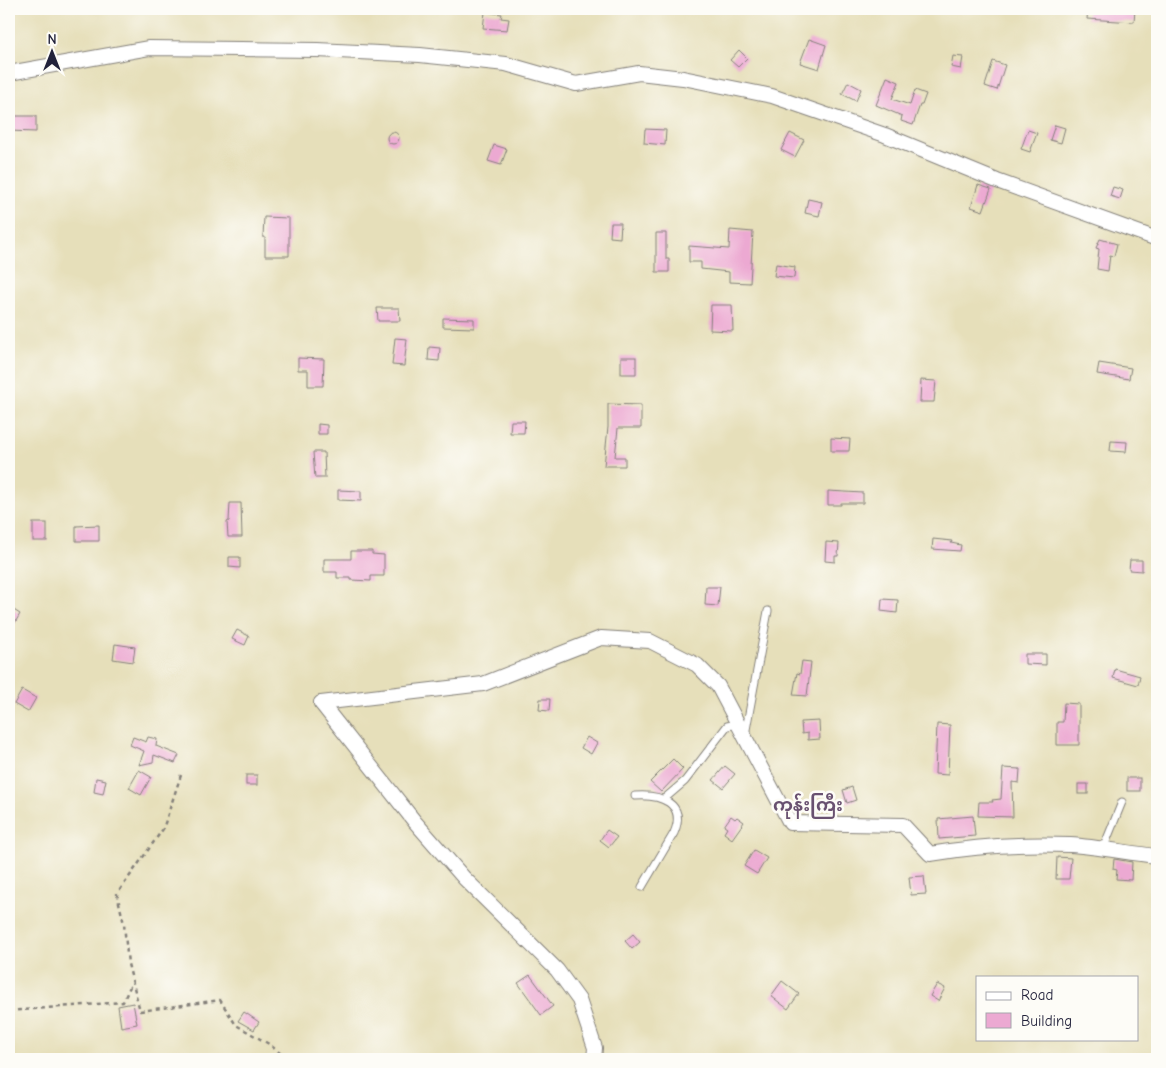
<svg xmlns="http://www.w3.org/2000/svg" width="1166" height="1068" font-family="'Comic Neue','Noto Sans Myanmar',sans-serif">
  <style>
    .building { fill: #eca9d2 }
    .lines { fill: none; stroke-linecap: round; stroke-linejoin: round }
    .lane-casing { stroke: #84807a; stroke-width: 9 }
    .street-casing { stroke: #84807a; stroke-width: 16 }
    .path { stroke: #84807a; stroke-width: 2.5; stroke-dasharray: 4 4; stroke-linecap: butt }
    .lane { stroke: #fff; stroke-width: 7 }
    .street { stroke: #fff; stroke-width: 14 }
    .labels { text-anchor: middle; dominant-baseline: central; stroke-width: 5; stroke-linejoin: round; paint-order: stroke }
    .quarter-label { font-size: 18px; font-weight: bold; fill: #695170; stroke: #fdfcf7 }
  </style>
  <rect width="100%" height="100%" fill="#fdfcf7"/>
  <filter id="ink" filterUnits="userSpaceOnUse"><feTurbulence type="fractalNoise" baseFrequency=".02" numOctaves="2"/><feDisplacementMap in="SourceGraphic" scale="10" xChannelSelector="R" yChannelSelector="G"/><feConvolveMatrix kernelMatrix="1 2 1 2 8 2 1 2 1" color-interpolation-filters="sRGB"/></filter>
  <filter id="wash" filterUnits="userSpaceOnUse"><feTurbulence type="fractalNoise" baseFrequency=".0096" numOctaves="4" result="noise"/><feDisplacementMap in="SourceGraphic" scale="20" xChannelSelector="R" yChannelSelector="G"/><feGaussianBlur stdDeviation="1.12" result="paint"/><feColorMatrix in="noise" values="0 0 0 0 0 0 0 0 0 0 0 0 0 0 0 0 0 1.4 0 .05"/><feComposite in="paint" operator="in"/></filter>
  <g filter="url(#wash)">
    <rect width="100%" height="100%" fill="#e6dfba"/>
    <g id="blocks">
      <g class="building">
        <polygon points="1088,9 1135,9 1134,22 1087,19"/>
        <polygon points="485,12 502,14 501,18 509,19 507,30 483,28"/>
        <polygon points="809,39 826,45 819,69 800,63"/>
        <polygon points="739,50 747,58 738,67 730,60"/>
        <polygon points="953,56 963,57 961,69 951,67"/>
        <polygon points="993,61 1005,65 997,90 985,86"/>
        <polygon points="887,77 899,82 892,99 910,105 915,90 926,94 922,105 920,105 913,125 901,121 902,116 876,105"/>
        <polygon points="848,82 861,89 856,101 842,94"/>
        <polygon points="9,116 36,116 36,132 9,131"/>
        <polygon points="1055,125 1065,128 1061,143 1050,140"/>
        <polygon points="645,129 666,130 665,145 644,143"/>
        <polygon points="1028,130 1037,133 1030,152 1021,149"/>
        <circle cx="393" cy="138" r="6"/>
        <polygon points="790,133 804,140 795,157 781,150"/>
        <polygon points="494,145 507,149 501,165 488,161"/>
        <polygon points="978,185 991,189 983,211 971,207"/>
        <polygon points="1113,187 1123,190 1120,199 1110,196"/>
        <polygon points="808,199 822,202 819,216 805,213"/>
        <polygon points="264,217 289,218 289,256 265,256 265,237 263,237"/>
        <polygon points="611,223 621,223 620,238 610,237"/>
        <polygon points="730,230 753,232 750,283 729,282 729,272 701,269 701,262 689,262 689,246 729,249"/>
        <polygon points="656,233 666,233 666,259 669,259 669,272 656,272"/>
        <polygon points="1100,239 1117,244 1114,256 1110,255 1108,271 1097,269 1099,249 1096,248"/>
        <polygon points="776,264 795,267 794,278 774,276"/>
        <polygon points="711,305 732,305 733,331 710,330"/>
        <polygon points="377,308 399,308 400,321 378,321"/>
        <polygon points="443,318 474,319 474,328 443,327"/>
        <polygon points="395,338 407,339 404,366 392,365"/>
        <polygon points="429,347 440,348 439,361 428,360"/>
        <rect x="621" y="357" width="15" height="17"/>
        <polygon points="298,358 324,359 323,386 308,386 308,370 298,370"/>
        <polygon points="1099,363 1131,368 1129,379 1097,374"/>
        <polygon points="921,380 936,381 934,402 920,402"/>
        <polygon points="608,404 641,405 641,428 618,428 615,457 625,457 625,466 604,466 608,427"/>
        <polygon points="511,421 525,421 524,433 510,433"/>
        <polygon points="318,424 327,425 327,434 318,434"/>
        <polygon points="831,438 850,439 849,451 831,451"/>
        <polygon points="1111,441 1127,442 1126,452 1110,451"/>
        <polygon points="313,452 324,452 325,478 315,478"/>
        <polygon points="338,490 361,491 361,501 338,500"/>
        <polygon points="828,491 863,493 863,503 841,503 841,505 828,505"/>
        <polygon points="230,503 241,503 242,537 228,537 227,522 229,521"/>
        <rect x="33" y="523" width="14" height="18"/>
        <polygon points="99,525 99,541 76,541 76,526"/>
        <polygon points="933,539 952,541 951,543 961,545 960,551 932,549"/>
        <polygon points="826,542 839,543 838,556 835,556 835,562 825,561"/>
        <polygon points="351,551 372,551 372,554 384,555 384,576 371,576 371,581 351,580 351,578 337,578 337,572 324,572 324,559 351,559"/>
        <polygon points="229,557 240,557 240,568 229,567"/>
        <polygon points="1130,560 1142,560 1142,571 1129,570"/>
        <polygon points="706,587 720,587 718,606 705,605"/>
        <polygon points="882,599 898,600 897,613 881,611"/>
        <polygon points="9,607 20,614 9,633"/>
        <polygon points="237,630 249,636 245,645 232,639"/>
        <polygon points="115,644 135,647 133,662 113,659"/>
        <polygon points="1025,654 1046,654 1046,665 1025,664"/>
        <polygon points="802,661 811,662 807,696 793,695 797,673 800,674"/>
        <polygon points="1115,669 1140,676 1138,685 1113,678"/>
        <polygon points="22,690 36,698 28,712 14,704"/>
        <polygon points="540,699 550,699 549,711 539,710"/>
        <polygon points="1064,703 1079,704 1079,745 1057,745 1057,722 1063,722"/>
        <polygon points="819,721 820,739 808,740 808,733 802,734 801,722"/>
        <polygon points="937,724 950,725 948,775 935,774"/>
        <polygon points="133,737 146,742 148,737 157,739 156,746 179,755 175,763 154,755 153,762 139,765 144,751 130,745"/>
        <polygon points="587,737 597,743 591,754 581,748"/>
        <polygon points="673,759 683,769 661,792 650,782"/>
        <polygon points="725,766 735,774 723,788 713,780"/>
        <polygon points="1003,768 1020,769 1019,783 1012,782 1013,817 978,816 979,802 993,802 992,800 1001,799"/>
        <polygon points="139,770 151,777 141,795 129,788"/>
        <rect x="246" y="775" width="11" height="10"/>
        <polygon points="96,778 106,780 103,794 94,792"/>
        <rect x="1127" y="778" width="13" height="13"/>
        <rect x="1078" y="784" width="10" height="10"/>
        <polygon points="852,787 856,800 847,803 843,790"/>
        <polygon points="731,816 735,819 737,817 744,822 732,839 724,833 727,828 724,826"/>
        <polygon points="973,816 975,836 939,839 938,819"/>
        <polygon points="607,830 617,837 609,847 600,840"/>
        <polygon points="754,850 767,858 757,874 744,866"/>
        <polygon points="1057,857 1071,858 1069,879 1056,879"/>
        <polygon points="1114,859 1132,862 1131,880 1116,879 1117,870 1113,869"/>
        <polygon points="924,876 926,894 911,895 909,877"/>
        <polygon points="633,934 640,942 632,949 625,941"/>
        <polygon points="530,975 553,1006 541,1015 518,983"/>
        <polygon points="782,981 799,994 788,1009 771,996"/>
        <polygon points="937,984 945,988 938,1001 930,996"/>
        <polygon points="133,1003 137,1024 121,1027 118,1006"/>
        <polygon points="244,1012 259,1022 254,1030 238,1021"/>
      </g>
    </g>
  </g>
  <g filter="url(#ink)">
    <use href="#blocks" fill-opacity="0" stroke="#84807a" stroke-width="1"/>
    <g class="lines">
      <defs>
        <g id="lane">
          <polyline points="745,735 768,611"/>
          <path d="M635,796c25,-2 52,7 39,37l-32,54"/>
          <polyline points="664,799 685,781 727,726 738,724"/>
          <polyline points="1103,849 1122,802"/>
        </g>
        <g id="street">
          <polyline points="9,73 149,48 317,50 420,55 506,64 576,84 639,73 683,78 772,96 885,135 997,181 1157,239"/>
          <path d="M321,703l162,-19 118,-46 49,3 47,24 21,21 72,137 113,2 27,29c46,-8 93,-11 140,-9 29,2 58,8 87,11"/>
          <polyline points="321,703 415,822 464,878 557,970 579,1000 595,1048 594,1059"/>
        </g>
      </defs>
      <use href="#lane" class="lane-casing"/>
      <use href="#street" class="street-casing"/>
      <g class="path">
        <polyline points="181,775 163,829 117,894 124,924 128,964 140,1011 220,1000 236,1025 269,1044 287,1059"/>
        <polyline points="9,1011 123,1002 132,982"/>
      </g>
      <use href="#lane" class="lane"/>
      <use href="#street" class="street"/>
    </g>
  </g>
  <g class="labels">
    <g class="quarter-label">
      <text x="808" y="805">ကုန်းကြီး</text>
    </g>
  </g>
  <rect width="1166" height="1068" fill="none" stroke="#fdfcf7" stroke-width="30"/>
  <rect x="976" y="976" width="162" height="65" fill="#fdfcf7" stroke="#a5a5ac"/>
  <rect x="986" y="992" width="25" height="8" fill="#ffffff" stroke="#a5a5ac"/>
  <text x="1021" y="1000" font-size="15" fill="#22223b">Road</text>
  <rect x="986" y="1013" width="25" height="15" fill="#eca9d2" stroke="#a5a5ac"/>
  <text x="1021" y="1026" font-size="15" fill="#22223b">Building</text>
  <g transform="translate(52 52)" stroke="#fdfcf7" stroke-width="4" paint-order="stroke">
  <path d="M0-4L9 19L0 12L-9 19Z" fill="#22223b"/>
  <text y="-8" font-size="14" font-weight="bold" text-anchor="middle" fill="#22223b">N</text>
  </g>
</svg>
